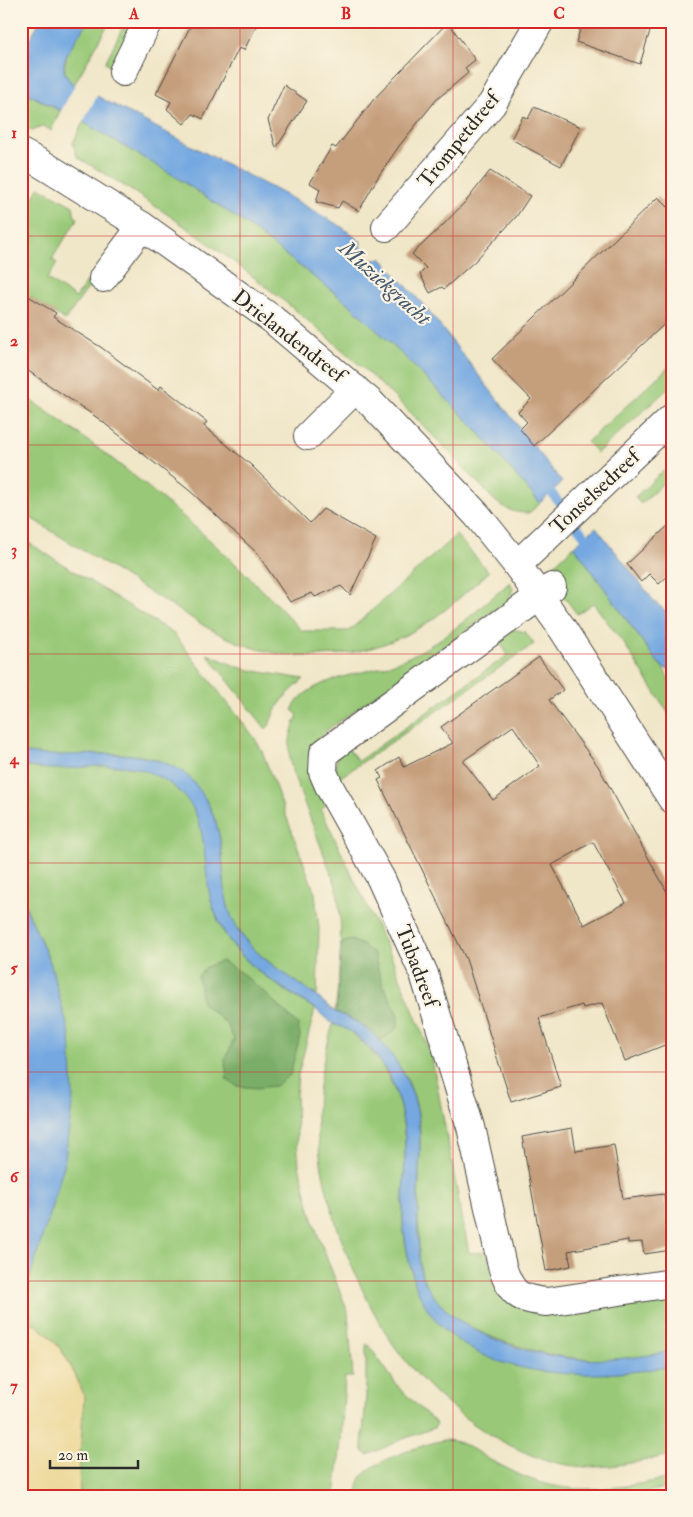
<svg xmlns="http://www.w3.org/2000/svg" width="693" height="1517" font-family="'IM FELL Double Pica',serif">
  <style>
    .green { fill: #99c978; stroke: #627a52 }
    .forest { fill: #7aad68; stroke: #526c4a }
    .sand { fill: #eeda9e; stroke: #8c8264 }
    .water { fill: #74a8e1; stroke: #506a86 }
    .pier { fill: #f0e6c8 }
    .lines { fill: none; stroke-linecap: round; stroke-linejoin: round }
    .stream { stroke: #74a8e1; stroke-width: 9 }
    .building { fill: #c59e7b; fill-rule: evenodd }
    .minor-casing { stroke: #494743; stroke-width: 30 }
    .minor { stroke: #fff; stroke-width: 28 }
    .grid { fill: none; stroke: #d62828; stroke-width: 1; stroke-opacity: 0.55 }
    .labels { text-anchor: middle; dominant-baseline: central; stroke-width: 4.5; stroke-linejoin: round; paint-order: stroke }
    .street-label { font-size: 21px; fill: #2b2b2b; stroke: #fcf5e5 }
    .water-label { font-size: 22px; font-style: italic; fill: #45576b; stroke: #fcf5e5 }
    .neatline { fill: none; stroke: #d62828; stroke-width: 2 }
    .grid-label { font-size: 16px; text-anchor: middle; font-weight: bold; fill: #d62828 }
  </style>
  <rect width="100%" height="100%" fill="#fcf5e5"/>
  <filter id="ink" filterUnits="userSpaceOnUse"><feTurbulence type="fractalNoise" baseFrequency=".02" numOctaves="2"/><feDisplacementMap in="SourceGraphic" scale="10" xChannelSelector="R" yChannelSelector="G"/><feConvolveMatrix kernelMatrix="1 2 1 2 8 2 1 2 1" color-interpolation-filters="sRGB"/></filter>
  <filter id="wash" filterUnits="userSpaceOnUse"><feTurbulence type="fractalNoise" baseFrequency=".0096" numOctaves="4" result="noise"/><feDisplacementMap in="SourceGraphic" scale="20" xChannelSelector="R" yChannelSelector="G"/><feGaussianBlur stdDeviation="1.12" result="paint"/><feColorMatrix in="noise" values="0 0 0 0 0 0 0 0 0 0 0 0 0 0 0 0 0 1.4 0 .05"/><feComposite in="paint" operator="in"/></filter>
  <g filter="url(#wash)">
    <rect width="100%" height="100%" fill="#f0e6c8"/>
    <g class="green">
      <path d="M88,21h22l-36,64c-23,-18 3,-46 14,-64z"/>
      <polygon points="126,21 138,21 114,68 105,63"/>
      <polygon points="21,90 60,111 51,131 44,126 32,131 21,126"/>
      <path d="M83,122l90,53 70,47 106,82 50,47 76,77 65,75 -11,10c-15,0 -22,-3 -34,-12 -42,-45 -84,-90 -130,-131 -89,-80 -186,-153 -288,-213l-4,-14z"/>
      <polygon points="39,187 73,206 75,217 78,218 52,259 57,263 47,279 76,298 87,281 89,287 65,320 30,297 21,311 21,219"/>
      <polygon points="672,364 672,385 597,453 587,442"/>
      <path d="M21,394c103,68 197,147 281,237h47l107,-96 33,37c-19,16 -36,33 -56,47 -51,36 -122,47 -182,28 -16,-5 -30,-12 -45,-20l-185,-115z"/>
      <polygon points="672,463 672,475 641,504 635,497"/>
      <path d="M21,538l153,96 80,103 8,14 53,142 4,36 -2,67c-29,-21 -65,-40 -82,-72 -14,-24 -10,-51 -14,-78 -5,-39 -25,-73 -64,-86 -45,-14 -91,2 -136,-8z"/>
      <path d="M574,546l81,113c20,21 17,33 17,60l-47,-74 -32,-42 -16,11 -31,-41z"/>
      <path d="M510,582l3,7 -4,11 -183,131 -9,11 9,63 -5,5 70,146 40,98 38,199 17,-1 14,38 172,7v54c-33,7 -72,12 -105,6 -18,-2 -35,-7 -52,-12 -35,-10 -81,-32 -93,-70 -4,-13 -3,-28 -3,-41 -3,-34 2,-68 1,-102 -2,-57 -37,-95 -85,-120 6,-43 9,-84 1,-126l-44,-115c-5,-21 -3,-37 6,-56l-6,-5c15,-33 71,-35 102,-47 45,-16 80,-50 116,-81z"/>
      <path d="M512,629l13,3 9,12 -196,135c-5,-12 -1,-25 7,-35l13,17 150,-106 -11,-17z"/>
      <path d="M207,654l31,13 16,4 50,8c-16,14 -29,26 -35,47l-3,3z"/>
      <path d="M103,764c14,1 28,1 42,6 13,4 38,20 46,33 9,15 12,33 14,51 4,28 4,51 18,77 21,36 58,57 92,78l-17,66 -2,20 1,46 2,24 12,48 8,25 29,74 5,65h-8l-4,64 -6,55h-255l-1,-26 5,-73c-9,-29 -31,-71 -63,-78l29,-357 -29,-66v-130c29,4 53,1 82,-2z"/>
      <path d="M333,1024c14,2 25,14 34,23 28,29 38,66 38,106 0,24 -4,48 -2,72 2,19 6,39 12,57 3,11 25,39 33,51l159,41 65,-8v89c-32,6 -65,15 -98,11 -69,-9 -142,-65 -181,-122 -39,-58 -75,-152 -76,-223 -1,-33 7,-65 16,-97z"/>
      <polygon points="368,1344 399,1388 437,1424 434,1428 403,1439 368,1455 364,1452 362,1447 366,1396 366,1345"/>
      <path d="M444,1440c19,0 32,12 48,21 9,5 19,9 28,14 53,23 97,13 152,3v9l-46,9h-269c1,-8 1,-16 7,-22 13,-14 61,-30 80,-34z"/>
    </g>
    <g class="forest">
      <polygon points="351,940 363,945 374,954 382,983 398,1015 398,1028 379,1042 357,1022 336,1012 341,943"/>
      <polygon points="222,961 240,972 262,990 298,1025 300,1036 290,1075 275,1086 256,1088 237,1086 227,1080 225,1060 234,1039 226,1023 202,1003 198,976 206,967"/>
    </g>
    <path class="sand" d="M21,1319c32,7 53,49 63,78l-5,73 1,26h-59z"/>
    <g class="water">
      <path d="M40,21h48c-7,12 -27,36 -24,49 1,5 5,9 8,13l221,116 49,28 19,15c-2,8 1,12 7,18h7l6,-2 46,51 135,173 -22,21 -65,-75 -76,-77 -50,-47 -106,-82 -70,-47 -90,-53 -56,-29 -6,-10v-30z"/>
      <polygon points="596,527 655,602 666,611 672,613 672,671 664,668 655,659 574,546"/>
      <path d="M21,752c52,10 106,-10 155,16 10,5 17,13 23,21 12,17 20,38 22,58 4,32 1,63 22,90 19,25 49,40 73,59 7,5 13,12 21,17 6,3 13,5 19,9 25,14 44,41 55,68 13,33 8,68 7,103 -1,24 0,50 2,74 1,11 7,19 13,28 28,39 89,57 135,63 33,4 71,0 104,-7v15c-82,15 -206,18 -251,-68 -10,-20 -16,-54 -18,-76 -1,-23 2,-46 2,-68 1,-25 -4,-49 -13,-72 -9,-21 -28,-44 -48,-54 -3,-2 -7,-2 -10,-4 -7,-3 -13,-11 -20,-16 -34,-22 -70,-41 -91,-78 -6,-12 -12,-26 -14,-39 -7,-39 0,-78 -36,-105 -39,-29 -71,-19 -115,-17 -13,0 -25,-1 -37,-3z"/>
      <polygon points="21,896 50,962 70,1036 73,1098 64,1166 21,1307"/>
    </g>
    <polygon class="pier" points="76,83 98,94 82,124 60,113"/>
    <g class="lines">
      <polyline class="stream" points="544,483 592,546"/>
    </g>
    <g id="blocks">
      <g class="building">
        <polygon points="193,21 259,21 244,50 239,48 203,119 193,114 184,124 167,109 171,102 156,94"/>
        <polygon points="583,21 653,21 640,64 576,42"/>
        <polygon points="448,22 475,60 465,68 468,73 436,100 399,146 378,177 359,211 342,201 338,208 316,202 320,189 310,183 332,146 336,148 374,99"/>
        <polygon points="284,85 307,101 276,148 268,120"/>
        <polygon points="534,107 581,127 561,166 511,139 523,116 528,119"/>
        <polygon points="490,171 530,196 516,217 475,261 444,289 442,287 430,293 420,274 426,268 412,254 444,224 467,200"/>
        <polygon points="658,197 672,211 672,317 534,446 520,429 527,422 518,412 531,399 492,359"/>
        <polygon points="30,297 56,313 53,317 102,348 158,390 161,386 207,422 204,426 251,465 310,523 323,509 376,539 350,595 341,586 315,597 312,593 290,602 257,553 190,491 99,419 21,366 21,311"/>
        <polygon points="672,522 672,572 659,584 649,574 641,582 627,564"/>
        <path d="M539,657l24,33 -14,10 49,66 74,135v141l-47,19 -23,-58 -19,5 -1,-3 -43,13 22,69 -50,15 -45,-143 -88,-179 4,-2 -4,-7 21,-14 5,10 49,-24 -12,-16zM513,726l27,40 -47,34 -30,-39zM593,842l33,61 -42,22 -32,-60z"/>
        <polygon points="572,1128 576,1151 614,1145 623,1199 664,1194 665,1204 672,1203 672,1250 644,1254 642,1242 628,1243 628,1240 568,1251 571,1266 546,1271 522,1137"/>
      </g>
    </g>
  </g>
  <g filter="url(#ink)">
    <use href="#blocks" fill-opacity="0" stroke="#494743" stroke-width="1"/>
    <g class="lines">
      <defs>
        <g id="minor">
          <polyline points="123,72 148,21"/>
          <polyline points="21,153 42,164 142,226 272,319 371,403 477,515 517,565 562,628 672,799"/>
          <polyline points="386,227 492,104 540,21"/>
          <polyline points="103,278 142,226"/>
          <polyline points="308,436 355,389"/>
          <polyline points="517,565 672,418"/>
          <path d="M552,587l-228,166 -1,19 7,16 51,91 43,95 47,153 31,139c9,28 16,33 45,36l125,-19"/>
        </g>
      </defs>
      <use href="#minor" class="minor-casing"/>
      <use href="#minor" class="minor"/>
    </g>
  </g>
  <path class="grid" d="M240,21v1475M453,21v1475M21,236h651M21,445h651M21,654h651M21,863h651M21,1072h651M21,1281h651"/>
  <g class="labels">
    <g class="street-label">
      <text transform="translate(459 140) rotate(-51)">Trompetdreef</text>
      <text transform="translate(289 336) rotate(38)">Drielandendreef</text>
      <text transform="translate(595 492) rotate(-43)">Tonselsedreef</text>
      <text transform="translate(417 966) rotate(69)">Tubadreef</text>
    </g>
    <g class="water-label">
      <text transform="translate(385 283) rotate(42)">Muziekgracht</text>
    </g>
  </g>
  <rect width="693" height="1517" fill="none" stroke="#fcf5e5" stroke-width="55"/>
  <path d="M50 1460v8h88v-8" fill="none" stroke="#2b2b2b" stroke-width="2.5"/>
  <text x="58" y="1460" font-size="15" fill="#2b2b2b" stroke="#fcf5e5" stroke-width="4" paint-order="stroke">20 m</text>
  <rect x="28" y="28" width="638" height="1462" class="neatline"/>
  <g class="grid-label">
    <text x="134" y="19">A</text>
    <text x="346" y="19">B</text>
    <text x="559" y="19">C</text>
    <text x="14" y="138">1</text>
    <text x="14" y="346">2</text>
    <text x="14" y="555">3</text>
    <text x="14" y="764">4</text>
    <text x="14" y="973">5</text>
    <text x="14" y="1182">6</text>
    <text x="14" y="1391">7</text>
  </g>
</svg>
